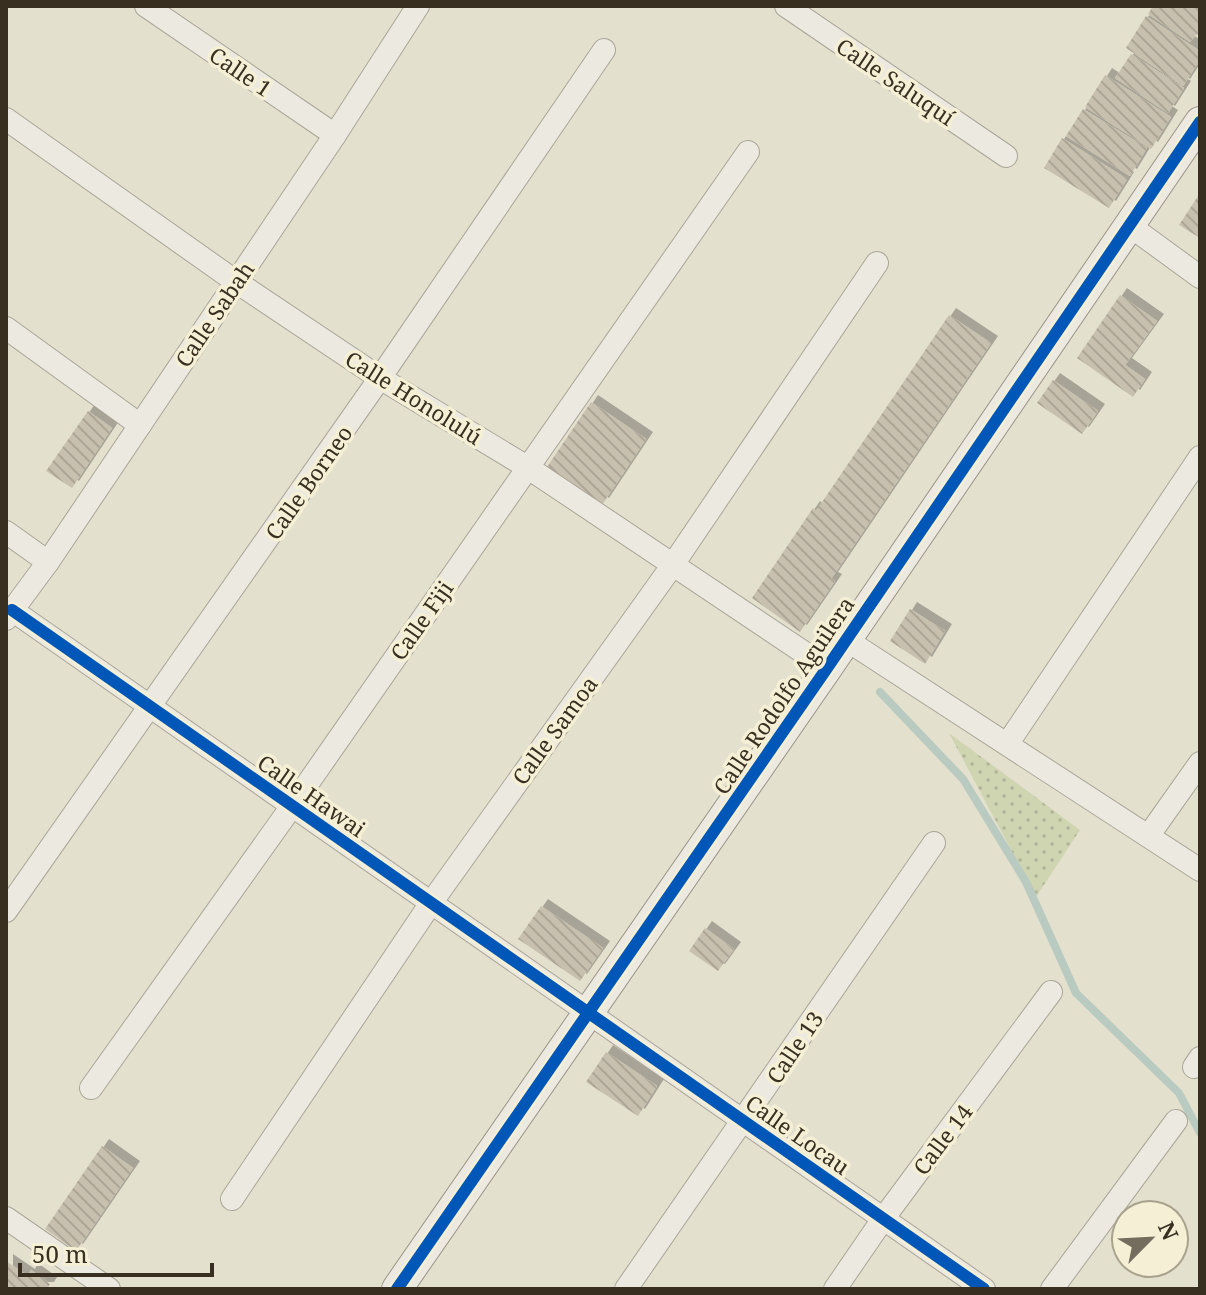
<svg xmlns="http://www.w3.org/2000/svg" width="1206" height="1295" font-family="'Noto Serif',serif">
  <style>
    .green { fill: url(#green-dots) }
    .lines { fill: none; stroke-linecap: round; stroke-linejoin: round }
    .stream { stroke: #b9cac1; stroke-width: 8 }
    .building { fill: url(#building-back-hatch); filter: url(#shadow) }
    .street-casing { stroke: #a9a598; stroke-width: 24 }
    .secondary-casing { stroke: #999487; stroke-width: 32 }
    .street { stroke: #eceae0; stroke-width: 22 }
    .secondary { stroke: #eceae0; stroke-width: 30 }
    .cycleway-casing { stroke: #f4efd5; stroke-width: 17 }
    .cycleway { stroke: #0057b8; stroke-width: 12 }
    .labels { text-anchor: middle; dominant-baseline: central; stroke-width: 7; stroke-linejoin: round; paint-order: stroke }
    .street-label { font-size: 22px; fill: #382f20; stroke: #f4efd5 }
  </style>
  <defs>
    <pattern id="green-dots" width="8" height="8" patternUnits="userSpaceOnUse" patternTransform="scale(2)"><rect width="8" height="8" fill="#cfd4b1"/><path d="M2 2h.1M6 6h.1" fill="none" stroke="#b2b698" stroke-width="1.8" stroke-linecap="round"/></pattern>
    <pattern id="building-back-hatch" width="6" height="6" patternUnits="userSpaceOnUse" patternTransform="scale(2)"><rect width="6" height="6" fill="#c8c0af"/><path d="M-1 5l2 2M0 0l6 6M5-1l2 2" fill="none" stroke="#ada596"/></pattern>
    <filter id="shadow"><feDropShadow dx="7" dy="-7" stdDeviation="0" flood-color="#0004"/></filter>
  </defs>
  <rect width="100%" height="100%" fill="#e4e0ce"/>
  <polygon class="green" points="949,733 1080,830 1036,897"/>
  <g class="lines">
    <polyline class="stream" points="880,692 963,779 1026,882 1076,993 1179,1093 1200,1133"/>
  </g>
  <g class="building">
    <polygon points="1153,6 1196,6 1200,9 1200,30 1190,42 1148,14"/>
    <polygon points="1146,16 1200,51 1200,60 1183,86 1126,48"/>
    <polygon points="1131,54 1184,88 1168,113 1115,78"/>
    <polygon points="1105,75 1171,117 1151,149 1085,107"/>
    <polygon points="1083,109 1147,148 1130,176 1066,136"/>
    <polygon points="1062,138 1127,179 1109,208 1044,168"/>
    <polygon points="1200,193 1200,238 1179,225"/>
    <polygon points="1120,295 1157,321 1125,365 1145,379 1133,397 1077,358"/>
    <polygon points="949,315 991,343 831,579 835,581 800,632 752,598 813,508 816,511"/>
    <polygon points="1053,380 1098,411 1082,434 1037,403"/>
    <polygon points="591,402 646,439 602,505 547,467"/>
    <polygon points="88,411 112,428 72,488 46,471"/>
    <polygon points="910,609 945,631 925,664 890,641"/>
    <polygon points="541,906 603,948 580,981 518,939"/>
    <polygon points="705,928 734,949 718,971 689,951"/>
    <polygon points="606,1052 657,1086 638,1116 586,1082"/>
    <polygon points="102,1146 133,1168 76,1251 45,1229"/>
    <polygon points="6,1261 28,1276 31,1270 50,1284 47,1289 6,1289"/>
  </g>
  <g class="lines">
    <defs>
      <g id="street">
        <polyline points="146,6 335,135"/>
        <polyline points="786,6 1006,156"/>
        <polyline points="6,119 235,281 380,378 527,467 827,668"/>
        <polyline points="1130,226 1200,277"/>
        <polyline points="6,328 140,425"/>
        <polyline points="6,532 48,562"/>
        <polyline points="12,610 984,1289"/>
        <polyline points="6,619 48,562 335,135 418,6"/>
        <polyline points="845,639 1200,870"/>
        <polyline points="1008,743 1200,457"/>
        <polyline points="1149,835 1200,763"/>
        <polyline points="6,911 380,378 604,50"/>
        <polyline points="1194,1067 1200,1058"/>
        <polyline points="91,1088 292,806 748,152"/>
        <polyline points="232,1199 431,903 672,566 877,263"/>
        <polyline points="6,1218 109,1289"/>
        <polyline points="626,1289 934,843"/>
        <polyline points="835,1289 883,1219 1051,992"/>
        <polyline points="1052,1289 1176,1121"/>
      </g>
      <polyline id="secondary" points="397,1289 827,668 1200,122"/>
    </defs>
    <use href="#street" class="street-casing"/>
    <use href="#secondary" class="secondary-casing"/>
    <use href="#street" class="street"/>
    <use href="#secondary" class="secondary"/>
    <defs>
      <g id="cycleway">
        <polyline points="12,610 984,1289"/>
        <polyline points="397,1289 827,668 1200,122"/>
      </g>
    </defs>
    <use href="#cycleway" class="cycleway-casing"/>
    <use href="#cycleway" class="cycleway"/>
  </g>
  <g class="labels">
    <g class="street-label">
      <text transform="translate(241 71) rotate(34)">Calle 1</text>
      <text transform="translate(896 81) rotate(34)">Calle Saluquí</text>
      <text transform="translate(214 314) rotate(-56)">Calle Sabah</text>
      <text transform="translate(414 397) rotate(32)">Calle Honolulú</text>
      <text transform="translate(308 482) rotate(-55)">Calle Borneo</text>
      <text transform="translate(421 620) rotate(-55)">Calle Fiji</text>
      <text transform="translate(783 695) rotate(-56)">Calle Rodolfo Aguilera</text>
      <text transform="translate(554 730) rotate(-54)">Calle Samoa</text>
      <text transform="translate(312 795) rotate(35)">Calle Hawai</text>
      <text transform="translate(794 1047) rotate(-56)">Calle 13</text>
      <text transform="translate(798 1134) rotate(35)">Calle Locau</text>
      <text transform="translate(942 1139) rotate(-53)">Calle 14</text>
    </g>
  </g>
  <rect width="1206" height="1295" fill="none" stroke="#382f20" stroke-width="16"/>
  <g transform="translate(1150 1239) rotate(66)"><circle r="38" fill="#f4efd5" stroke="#a9a28d" stroke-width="2"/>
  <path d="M0-6L14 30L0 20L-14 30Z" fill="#746d5d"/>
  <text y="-12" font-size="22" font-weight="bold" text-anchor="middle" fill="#382f20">N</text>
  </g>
  <path d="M20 1263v12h192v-12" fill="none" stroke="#382f20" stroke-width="4"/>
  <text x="32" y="1263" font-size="24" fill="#382f20" stroke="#f4efd5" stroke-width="6" paint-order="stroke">50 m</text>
</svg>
